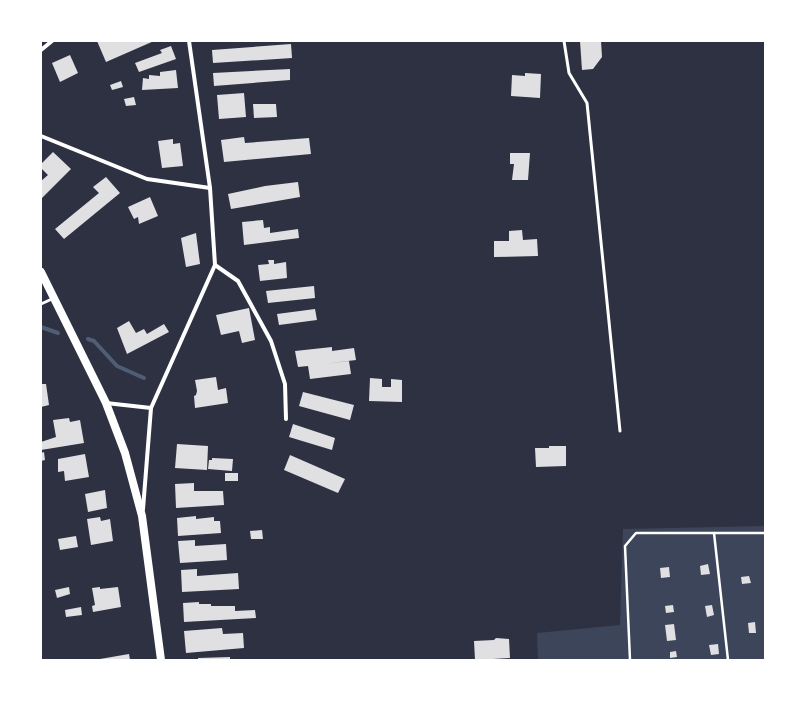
<svg xmlns="http://www.w3.org/2000/svg" width="806" height="701" font-family="Overpass,sans-serif">
  <style>
    .green { fill: #3c4559 }
    .lines { fill: none; stroke-linecap: round; stroke-linejoin: round }
    .stream { stroke: #4f5d75; stroke-width: 4 }
    .building { fill: #e0e0e3 }
    .path { stroke: #fff; stroke-width: 2.5 }
    .service { stroke: #fff; stroke-width: 3 }
    .minor { stroke: #fff; stroke-width: 4 }
    .secondary { stroke: #fff; stroke-width: 8 }
  </style>
  <rect width="100%" height="100%" fill="#2d3142"/>
  <polygon class="green" points="765,526 765,660 538,660 537,633 620,625 623,529"/>
  <g class="lines">
    <g class="stream">
      <polyline points="41,327 58,333"/>
      <polyline points="88,339 94,341 117,366 144,378"/>
    </g>
  </g>
  <g class="building">
    <polygon points="97,41 154,41 106,62"/>
    <polygon points="580,41 601,41 602,57 593,69 582,70"/>
    <polygon points="291,44 292,58 213,63 212,50"/>
    <polygon points="171,46 176,59 139,72 135,63 162,53 160,50"/>
    <polygon points="70,55 78,73 60,82 52,63"/>
    <polygon points="290,69 290,80 214,86 213,73"/>
    <polygon points="176,70 178,88 142,90 143,78 149,79 149,75 160,76 160,72"/>
    <polygon points="525,73 541,74 540,98 511,96 512,75 525,76"/>
    <polygon points="121,81 123,87 112,90 110,85"/>
    <polygon points="244,93 246,117 219,119 217,95"/>
    <polygon points="134,97 136,105 126,106 124,99"/>
    <polygon points="253,104 276,104 277,117 254,118"/>
    <polygon points="244,137 245,143 309,138 311,154 224,162 221,140"/>
    <polygon points="173,139 173,144 180,143 183,166 162,168 158,141"/>
    <polygon points="53,152 71,169 41,199 41,181 48,175 41,168 41,164"/>
    <polygon points="510,153 530,153 528,180 512,180 514,164 510,164"/>
    <polygon points="106,177 120,193 64,239 55,229 99,193 93,187"/>
    <polygon points="298,182 300,197 231,209 228,194 265,186"/>
    <polygon points="150,197 158,216 139,224 138,217 134,219 128,207"/>
    <polygon points="263,220 264,228 270,227 270,233 298,229 299,238 244,245 242,222"/>
    <polygon points="522,230 523,240 537,239 538,256 494,257 494,241 509,241 509,231"/>
    <polygon points="196,233 200,264 186,267 181,238"/>
    <polygon points="268,260 274,260 274,264 286,262 287,278 260,281 258,265 269,264"/>
    <polygon points="314,286 315,298 268,303 266,291"/>
    <polygon points="249,308 255,340 242,343 239,331 221,335 216,315"/>
    <polygon points="315,309 317,320 279,325 277,314"/>
    <polygon points="129,321 136,333 144,329 147,334 164,324 169,332 127,354 117,328"/>
    <polygon points="332,347 332,351 354,348 356,360 323,364 349,361 351,374 310,379 308,366 298,367 295,351"/>
    <polygon points="216,377 218,390 226,388 228,403 195,408 194,396 196,395 197,391 195,380"/>
    <polygon points="370,378 382,379 382,387 391,387 391,379 402,380 402,402 369,401"/>
    <polygon points="41,384 46,384 49,405 41,407"/>
    <polygon points="303,392 354,405 350,420 299,406"/>
    <polygon points="69,418 70,422 80,420 84,443 41,450 41,442 56,437 53,420"/>
    <polygon points="293,424 335,438 332,450 289,437"/>
    <polygon points="177,444 208,446 207,470 175,468"/>
    <polygon points="549,446 566,446 566,466 536,467 535,448 549,448"/>
    <polygon points="44,452 45,460 41,461 41,453"/>
    <polygon points="85,454 89,477 65,481 64,471 58,472 58,459"/>
    <polygon points="290,455 345,479 338,493 284,470"/>
    <polygon points="212,458 233,459 232,471 208,469 209,460 212,460"/>
    <rect x="225" y="473" width="13" height="8"/>
    <polygon points="194,483 194,491 223,491 224,505 176,508 175,484"/>
    <polygon points="105,490 107,508 88,512 85,494"/>
    <polygon points="196,516 196,519 214,517 214,521 220,521 221,533 178,536 177,518"/>
    <polygon points="100,517 101,521 110,519 113,541 91,545 87,519"/>
    <polygon points="262,530 263,539 251,539 250,531"/>
    <polygon points="76,536 78,547 60,550 58,539"/>
    <polygon points="195,540 195,546 226,544 227,560 180,563 178,541"/>
    <polygon points="708,564 710,574 701,575 700,566"/>
    <polygon points="669,567 670,577 661,578 660,568"/>
    <polygon points="197,569 197,576 238,573 239,589 182,592 181,570"/>
    <polygon points="749,576 751,583 742,584 741,577"/>
    <polygon points="69,587 70,594 57,598 55,590"/>
    <polygon points="100,587 100,589 118,587 121,607 93,612 92,606 95,605 92,588"/>
    <polygon points="199,602 199,604 211,604 211,606 235,606 235,611 255,610 256,618 184,622 183,603"/>
    <polygon points="673,605 674,612 666,613 665,606"/>
    <polygon points="712,605 714,615 707,617 705,606"/>
    <polygon points="81,607 82,615 66,617 65,610"/>
    <polygon points="755,622 756,633 749,633 748,623"/>
    <polygon points="674,624 676,640 667,641 665,625"/>
    <polygon points="222,628 223,634 243,633 244,648 186,653 184,631"/>
    <polygon points="496,638 509,639 510,658 475,660 474,641 494,640"/>
    <polygon points="718,644 719,654 711,655 709,645"/>
    <polygon points="676,651 677,657 670,658 670,652"/>
    <polygon points="129,654 130,660 100,660 100,659"/>
    <polygon points="230,657 230,660 198,660 198,658"/>
  </g>
  <g class="lines">
    <g class="path">
      <polyline points="714,533 728,660"/>
      <polyline points="630,660 625,546 636,533 765,533"/>
    </g>
    <g class="service">
      <polyline points="564,41 569,73 587,103 620,431"/>
      <polyline points="41,304 54,298"/>
    </g>
    <g class="minor">
      <polyline points="41,50 52,41"/>
      <polyline points="41,136 147,179 210,188"/>
      <polyline points="215,265 238,281 271,341 285,384 286,419"/>
      <polyline points="106,403 151,408 143,509"/>
      <polyline points="151,408 215,265 210,188 189,41"/>
    </g>
    <polyline class="secondary" points="41,272 106,403 125,453 142,516 161,660"/>
  </g>
  <rect width="806" height="701" fill="none" stroke="#ffffff" stroke-width="84"/>
</svg>
